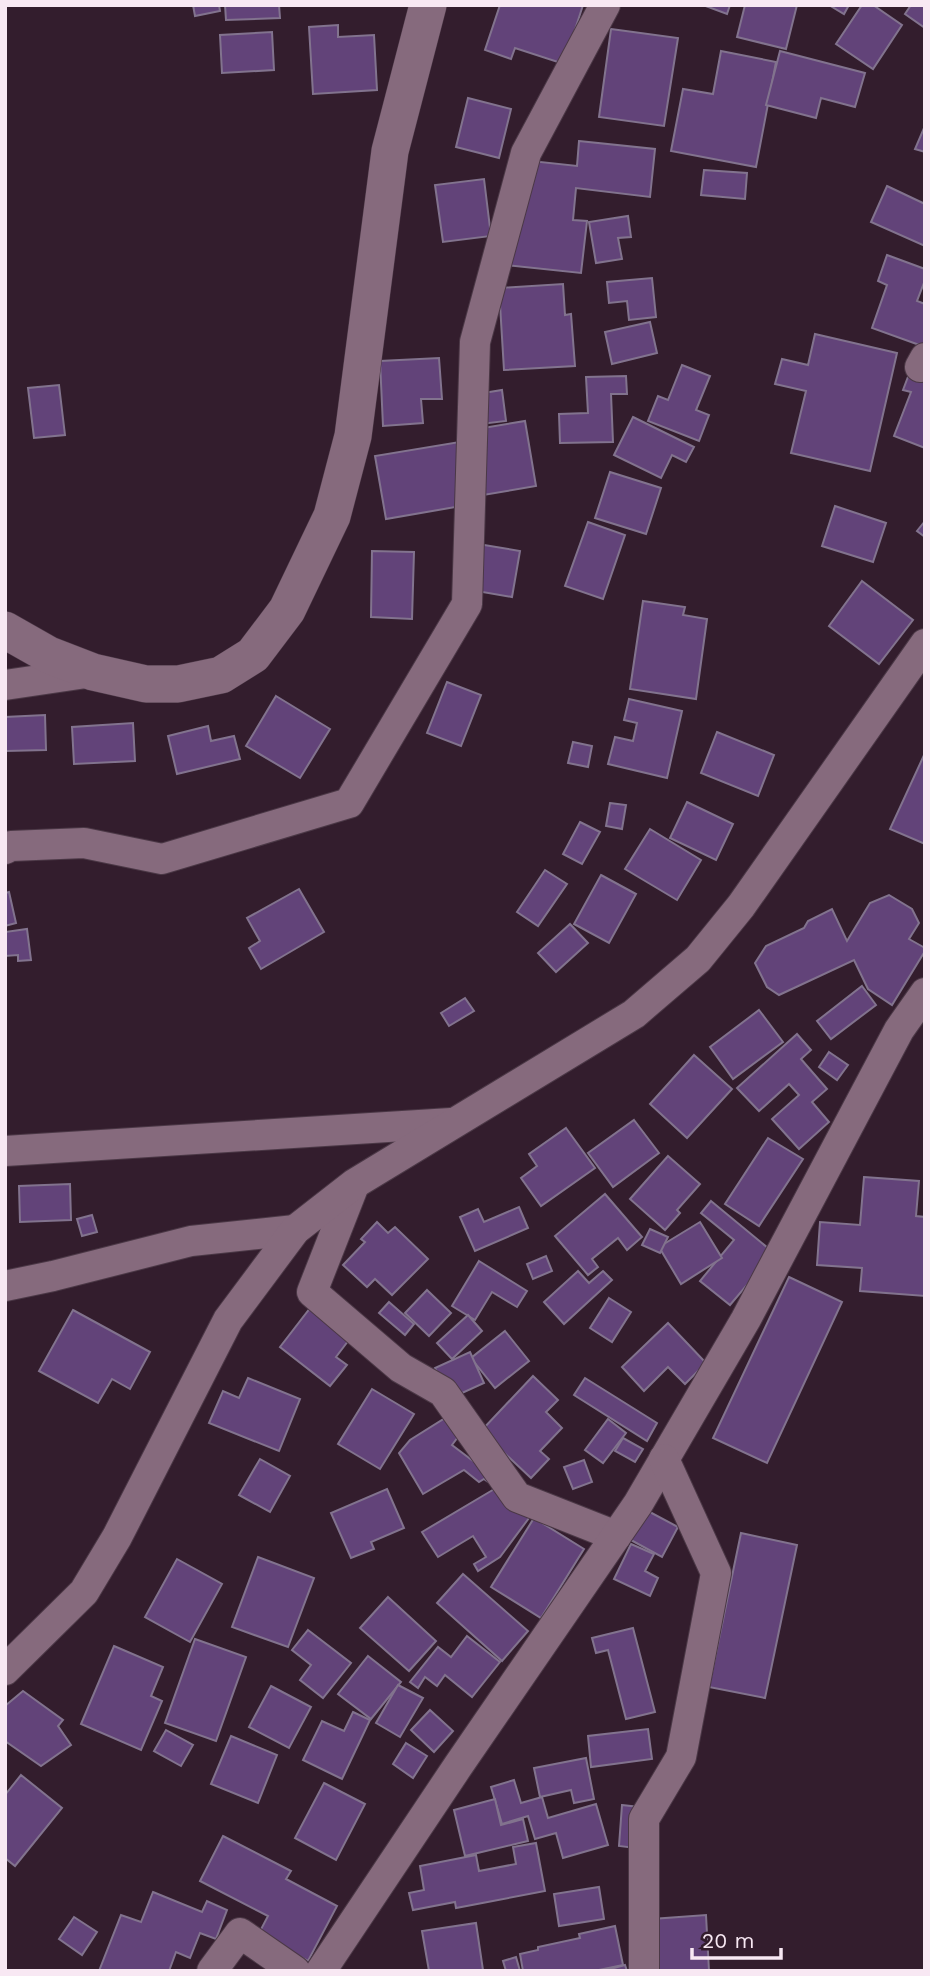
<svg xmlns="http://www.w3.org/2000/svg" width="930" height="1976" font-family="'Work Sans',sans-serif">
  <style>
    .building { fill: #624379; stroke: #82738e; stroke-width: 2 }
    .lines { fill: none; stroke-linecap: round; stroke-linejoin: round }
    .minor-casing { stroke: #4b3846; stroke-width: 32 }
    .tertiary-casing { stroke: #4b3846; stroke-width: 38 }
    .minor { stroke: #866a7d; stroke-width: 30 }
    .tertiary { stroke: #866a7d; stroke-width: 37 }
  </style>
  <rect width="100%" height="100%" fill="#331d2d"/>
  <g class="building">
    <polygon points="193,5 219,5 220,11 195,16"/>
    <polygon points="225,5 279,5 280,18 226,20"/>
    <polygon points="500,5 583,5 564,64 515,48 511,59 485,50"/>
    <polygon points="703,5 730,5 727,14"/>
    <polygon points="745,5 797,5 786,49 737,37"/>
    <polygon points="829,5 849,5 844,14"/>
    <polygon points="862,5 873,5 902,25 873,69 836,44"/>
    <polygon points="911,5 925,5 925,28 905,14"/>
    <polygon points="338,25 338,37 374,35 377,90 313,94 309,27"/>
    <polygon points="611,29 678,38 664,126 599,117"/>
    <polygon points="272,32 274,70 222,73 220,35"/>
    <polygon points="721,51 776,62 756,167 671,151 683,89 713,94"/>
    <polygon points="780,51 865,73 855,107 821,98 816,118 766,105"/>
    <polygon points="468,98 511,109 499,158 456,147"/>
    <polygon points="924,128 925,129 925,152 915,149"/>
    <polygon points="579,141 655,149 650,197 576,188 573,220 587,221 581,273 496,264 513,159 577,166"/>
    <polygon points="704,170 747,173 745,199 701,195"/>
    <polygon points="484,179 491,236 443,242 435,185"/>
    <polygon points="887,186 925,204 925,246 871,222"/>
    <polygon points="628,216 631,237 618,238 622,259 596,263 589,222"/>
    <polygon points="887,255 925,269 925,280 917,301 925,304 925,347 872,328 887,285 878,281"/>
    <polygon points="652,278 656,317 629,320 627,301 609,303 607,282"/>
    <polygon points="563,284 565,315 571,314 575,366 504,370 499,288"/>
    <polygon points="650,322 657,353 612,364 605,332"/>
    <polygon points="815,334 897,353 870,471 791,453 806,391 775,384 782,359 808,365"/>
    <polygon points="439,358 442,399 421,399 423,423 383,426 380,361"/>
    <polygon points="914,361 925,365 925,448 894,436 911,392 903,390"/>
    <polygon points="682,365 710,376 696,410 709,415 699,441 648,421 658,396 668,400"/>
    <polygon points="626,376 627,394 611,394 613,442 560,443 559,414 588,413 586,377"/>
    <polygon points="59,385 65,435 34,438 28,388"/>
    <polygon points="502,390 506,421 481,424 477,394"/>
    <polygon points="633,417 694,447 686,462 672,455 661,478 614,455"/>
    <polygon points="525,421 536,486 465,498 467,505 386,519 375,456 460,442 459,432"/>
    <polygon points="610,472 661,488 646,534 595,518"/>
    <polygon points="835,506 886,523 873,562 822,546"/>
    <polygon points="925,521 925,537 917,531"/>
    <polygon points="588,522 625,535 603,599 565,586"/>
    <polygon points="472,543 520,551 512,597 465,589"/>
    <polygon points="372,551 414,552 412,619 371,617"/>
    <polygon points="862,581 913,620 879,664 829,626"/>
    <polygon points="643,601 685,607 683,615 707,619 696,699 630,689"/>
    <polygon points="447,682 481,695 461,746 427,733"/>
    <polygon points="276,696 330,729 300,778 246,746"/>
    <polygon points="629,699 682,711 667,778 608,764 615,737 633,741 637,723 624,720"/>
    <polygon points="45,715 46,750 6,751 5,717"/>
    <polygon points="133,723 135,761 74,764 72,727"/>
    <polygon points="208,726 211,741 234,736 240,759 177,774 168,736"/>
    <polygon points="717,732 774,755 758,796 701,773"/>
    <polygon points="573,742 592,746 588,767 568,763"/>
    <polygon points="925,753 925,844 890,829"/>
    <polygon points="687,802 733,824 716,860 670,838"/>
    <polygon points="610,803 626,805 622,829 606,826"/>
    <polygon points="580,822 600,832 582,864 563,854"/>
    <polygon points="650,829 701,860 677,900 625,869"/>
    <polygon points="545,870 567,884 538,926 517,912"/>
    <polygon points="601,875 636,894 609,943 574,924"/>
    <polygon points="299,889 324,932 261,969 249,948 260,941 247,918"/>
    <polygon points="9,892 16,923 5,926 5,893"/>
    <polygon points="889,895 912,909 919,923 909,939 925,948 925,951 892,1005 868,989 854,960 779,995 767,987 755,963 766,946 804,928 808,921 832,909 847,941 870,903"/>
    <polygon points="570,924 588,943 556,972 538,953"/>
    <polygon points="27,929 31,960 18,961 18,955 5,956 5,932"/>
    <polygon points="862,986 876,1005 831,1039 817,1021"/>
    <polygon points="465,998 474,1011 449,1026 441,1013"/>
    <polygon points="759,1010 783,1042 733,1079 710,1047"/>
    <polygon points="797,1034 811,1050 801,1059 827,1089 812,1102 829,1122 799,1149 772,1119 799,1095 789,1084 759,1111 737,1088"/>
    <polygon points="829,1052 848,1065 837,1080 819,1067"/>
    <polygon points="694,1055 732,1089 687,1138 650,1104"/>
    <polygon points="634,1120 659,1153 613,1187 588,1153"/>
    <polygon points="566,1128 595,1168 541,1206 521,1178 537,1166 529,1154"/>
    <polygon points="768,1138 803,1159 759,1226 725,1204"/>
    <polygon points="668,1156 700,1184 677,1210 680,1213 665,1230 630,1199"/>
    <polygon points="864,1177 919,1181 916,1216 925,1217 925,1296 860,1291 862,1268 817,1265 820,1222 860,1225"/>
    <polygon points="70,1184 71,1220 20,1222 19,1186"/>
    <polygon points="605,1194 642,1237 627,1250 618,1238 592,1259 598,1267 588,1275 555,1236"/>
    <polygon points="711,1201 774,1253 730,1305 700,1281 734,1240 701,1213"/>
    <polygon points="519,1207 528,1228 475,1251 460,1217 478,1209 484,1222"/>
    <polygon points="92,1215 97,1232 82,1236 77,1219"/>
    <polygon points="377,1222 388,1233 395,1227 428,1259 392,1295 375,1279 367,1287 343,1265 365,1242 361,1239"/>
    <polygon points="700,1222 722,1258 681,1284 659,1247"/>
    <polygon points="650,1229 668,1237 660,1253 642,1245"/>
    <polygon points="546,1256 552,1271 533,1279 527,1264"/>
    <polygon points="479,1261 527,1291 517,1307 492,1292 475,1320 452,1306"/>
    <polygon points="578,1271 589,1283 603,1271 612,1280 564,1324 544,1302"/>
    <polygon points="789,1277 842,1302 767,1463 713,1438"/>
    <polygon points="427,1290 451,1313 429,1336 405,1313"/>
    <polygon points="321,1294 361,1324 336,1357 347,1365 330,1386 280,1347"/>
    <polygon points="609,1298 631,1312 612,1342 590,1328"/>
    <polygon points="389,1302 414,1324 405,1335 379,1313"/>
    <polygon points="73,1310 150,1352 130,1389 112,1379 98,1403 39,1371"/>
    <polygon points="468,1315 482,1331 452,1359 437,1343"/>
    <polygon points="668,1323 706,1363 685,1384 668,1367 644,1391 622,1367"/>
    <polygon points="505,1331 529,1361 495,1388 471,1358"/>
    <polygon points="470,1352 484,1383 449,1399 435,1368"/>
    <polygon points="533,1376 558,1400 546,1412 562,1428 540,1451 549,1459 531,1478 481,1431"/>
    <polygon points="248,1378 300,1399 279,1451 209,1423 223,1391 239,1398"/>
    <polygon points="585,1378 657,1423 647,1441 574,1395"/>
    <polygon points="372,1389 414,1414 380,1469 338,1444"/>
    <polygon points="450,1415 461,1433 452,1445 481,1467 516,1497 529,1518 500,1557 478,1571 474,1564 486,1557 473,1536 438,1557 422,1532 496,1488 484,1479 479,1482 464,1470 423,1494 399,1453 410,1440"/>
    <polygon points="608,1419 626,1433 603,1463 585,1450"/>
    <polygon points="623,1438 643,1449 635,1462 615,1451"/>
    <polygon points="260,1459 290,1476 270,1512 239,1495"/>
    <polygon points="584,1460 592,1482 573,1489 564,1467"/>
    <polygon points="387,1489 404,1528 371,1542 374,1549 351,1558 331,1513"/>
    <polygon points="646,1510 678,1527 662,1557 629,1539"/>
    <polygon points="534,1518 584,1549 541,1618 491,1587"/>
    <polygon points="741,1533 797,1545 765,1698 709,1687"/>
    <polygon points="631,1544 654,1554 645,1571 658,1578 650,1596 614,1579"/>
    <polygon points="258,1557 314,1578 288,1647 232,1627"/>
    <polygon points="177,1559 222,1584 190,1642 145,1617"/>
    <polygon points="463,1574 528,1631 502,1661 437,1603"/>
    <polygon points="388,1597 436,1641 409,1671 360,1628"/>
    <polygon points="633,1628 655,1712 626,1719 608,1650 596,1653 592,1638"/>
    <polygon points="308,1630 351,1663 323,1698 300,1680 311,1665 292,1650"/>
    <polygon points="467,1636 500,1662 472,1697 445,1675 437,1686 425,1677 418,1688 410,1682 438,1647 451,1657"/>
    <polygon points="195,1639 246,1657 216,1741 165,1723"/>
    <polygon points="114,1646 163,1667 151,1696 162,1701 141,1750 81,1724"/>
    <polygon points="368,1656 401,1682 371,1719 338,1694"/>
    <polygon points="398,1685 423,1698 400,1737 376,1723"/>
    <polygon points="271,1686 311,1707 289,1748 249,1727"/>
    <polygon points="23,1691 63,1720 58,1726 71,1745 41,1766 5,1741 5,1706"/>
    <polygon points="430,1710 453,1731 434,1752 411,1730"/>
    <polygon points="353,1712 370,1720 342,1779 303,1760 322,1721 344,1731"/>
    <polygon points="648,1729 652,1759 591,1767 588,1736"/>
    <polygon points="166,1730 193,1745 181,1766 154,1751"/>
    <polygon points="231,1736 277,1755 258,1803 211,1784"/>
    <polygon points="406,1743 427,1756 413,1778 393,1764"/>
    <polygon points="586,1758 594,1799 574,1803 571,1790 540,1797 534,1768"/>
    <polygon points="21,1775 62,1808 15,1866 5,1858 5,1795"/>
    <polygon points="514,1780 521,1803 542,1797 548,1818 596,1804 608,1845 563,1858 556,1833 535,1839 528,1816 502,1824 491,1787"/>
    <polygon points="324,1783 365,1804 336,1860 295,1838"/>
    <polygon points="495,1799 501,1825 523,1819 528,1841 465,1856 454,1810"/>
    <polygon points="622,1805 639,1807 635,1848 619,1846"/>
    <polygon points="223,1836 291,1871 286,1879 337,1906 308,1961 258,1935 268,1916 200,1881"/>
    <polygon points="536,1843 545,1891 456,1908 455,1902 413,1910 409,1893 424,1890 420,1866 476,1855 479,1871 516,1864 513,1847"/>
    <polygon points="599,1887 604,1919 559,1926 554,1894"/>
    <polygon points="153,1892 202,1912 207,1901 227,1910 216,1939 200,1933 190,1958 176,1952 169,1971 99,1971 121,1915 141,1922"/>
    <polygon points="706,1915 709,1971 655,1971 652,1919"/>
    <polygon points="74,1917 97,1932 82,1955 59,1939"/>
    <polygon points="476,1923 483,1970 429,1971 422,1931"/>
    <polygon points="615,1926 623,1965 594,1971 523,1971 520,1954 538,1950 538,1947 580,1938 579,1934"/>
    <polygon points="516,1957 520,1971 506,1971 503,1961"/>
    <polygon points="625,1965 627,1971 603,1971"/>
  </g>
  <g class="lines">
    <defs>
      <g id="minor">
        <polyline points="920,367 925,358"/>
        <polyline points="5,685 93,672"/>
        <polyline points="5,849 11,846 84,843 162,859 349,803 467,604 475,342 526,153 605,5"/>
        <polyline points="5,1151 451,1123"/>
        <polyline points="354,1185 312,1292 401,1368 443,1392 517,1497 616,1536"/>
        <polyline points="5,1286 53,1276 191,1241 295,1230"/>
        <polyline points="5,1670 84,1592 117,1537 228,1320 295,1230 354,1184 634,1014 698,959 741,906 925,644"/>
        <polyline points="212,1971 240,1933 295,1971"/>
        <polyline points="321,1971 458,1766 638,1504 746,1319 899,1030 925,993"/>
        <polyline points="644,1971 644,1819 681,1757 716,1573 664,1459"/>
      </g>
      <polyline id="tertiary" points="5,630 49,655 93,672 146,684 178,684 221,675 253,655 287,610 332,516 353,436 390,151 428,5"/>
    </defs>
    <use href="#minor" class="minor-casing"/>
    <use href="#tertiary" class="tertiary-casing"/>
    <use href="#minor" class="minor"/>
    <use href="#tertiary" class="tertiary"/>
  </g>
  <rect width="930" height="1976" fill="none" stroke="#f8e8f3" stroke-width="14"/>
  <path d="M692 1948v10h89v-10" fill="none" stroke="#f8e8f3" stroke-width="3.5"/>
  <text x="702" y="1948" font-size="21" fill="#f8e8f3" stroke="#331d2d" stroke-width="5" paint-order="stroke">20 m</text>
</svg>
